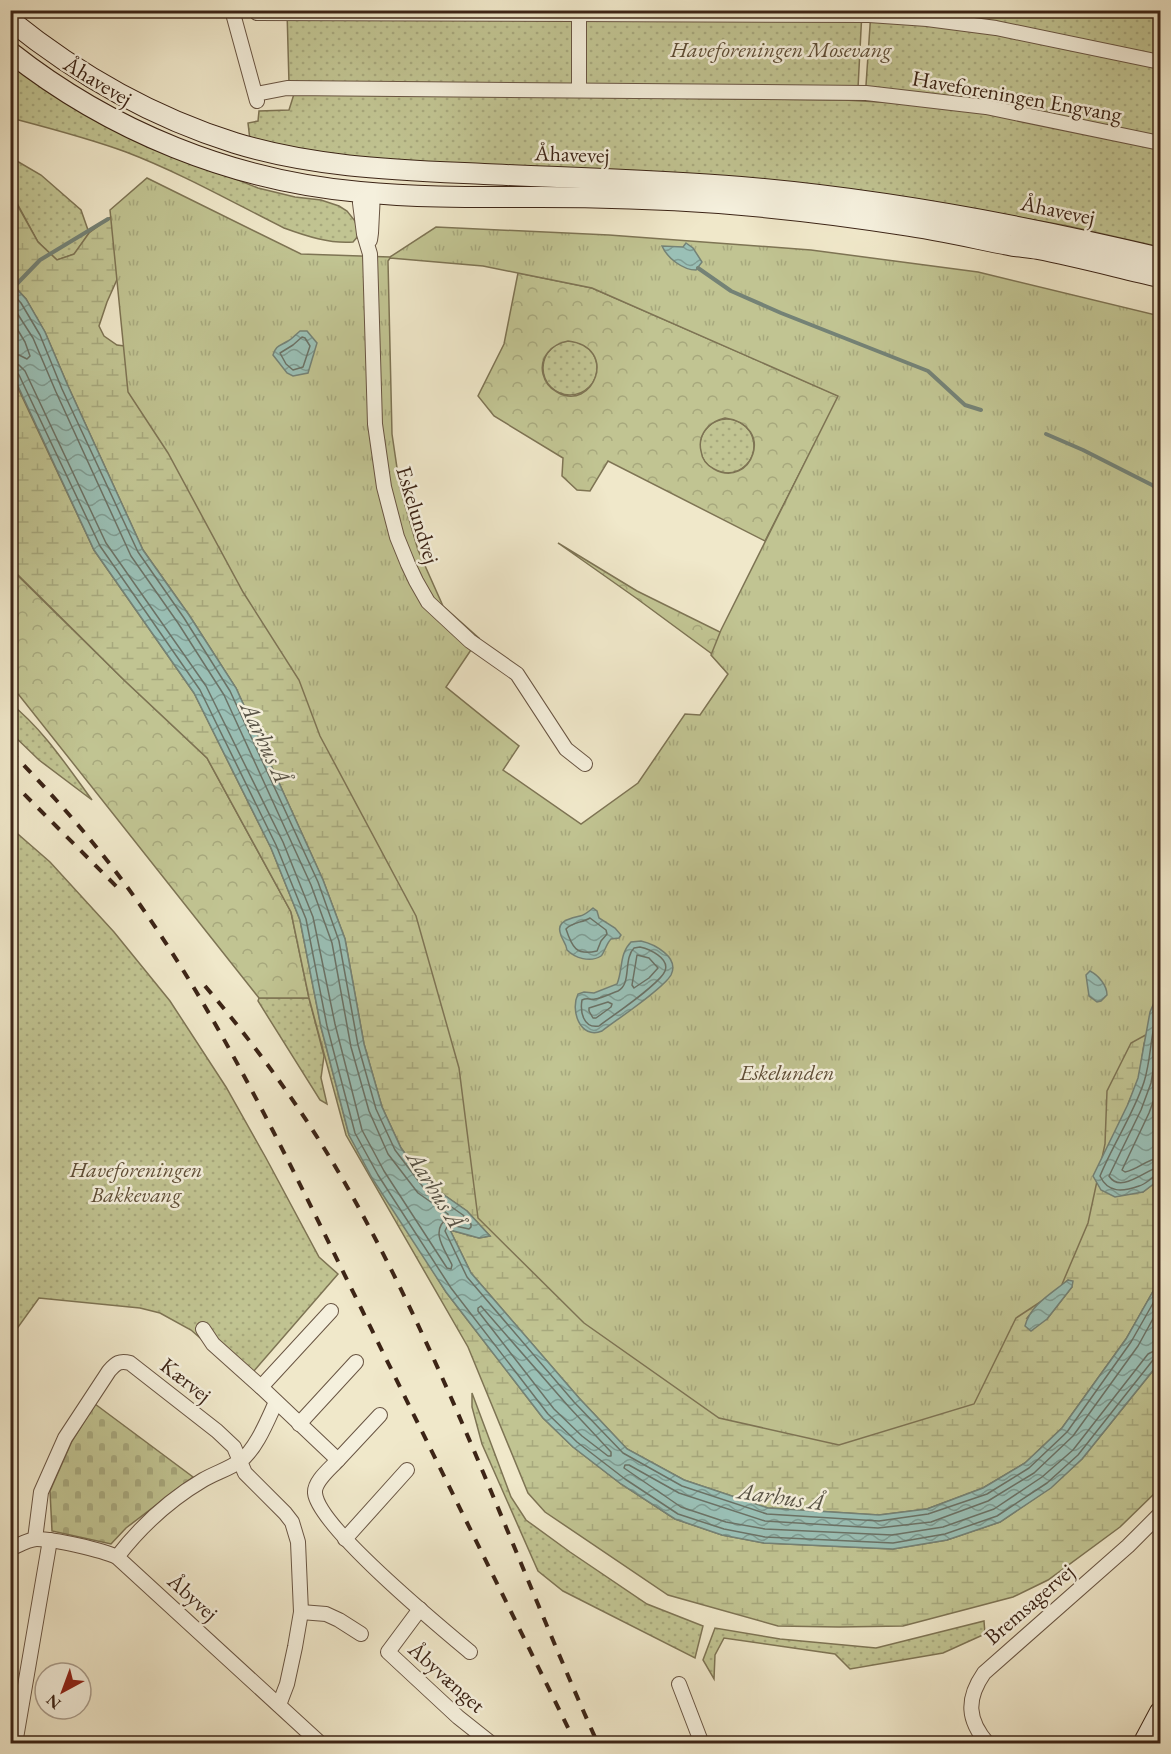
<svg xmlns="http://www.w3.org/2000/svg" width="1171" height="1754" font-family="'EB Garamond',serif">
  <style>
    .grass { fill: url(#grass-dots); stroke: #7e7454; stroke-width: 1.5 }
    .forest { fill: url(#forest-crowns); stroke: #7e7454; stroke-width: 1.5; fill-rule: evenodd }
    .wetland { fill: url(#wetland-marsh); stroke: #7e7454; stroke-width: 1.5; fill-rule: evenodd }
    .cemetery { fill: url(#cemetery-stones); stroke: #7e7454; stroke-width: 1.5 }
    .park { fill: url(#park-tufts); stroke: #7e7454; stroke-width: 1.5; fill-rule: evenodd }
    .water { fill: url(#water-waves); stroke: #748276; stroke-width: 1.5 }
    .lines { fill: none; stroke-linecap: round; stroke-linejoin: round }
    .shore { stroke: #6b7266; stroke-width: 1.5 }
    .stream { stroke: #748276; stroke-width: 4 }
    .minor-casing { stroke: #695543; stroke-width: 16 }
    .secondary-casing { stroke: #3c2416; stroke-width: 22 }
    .minor { stroke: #f5f0dd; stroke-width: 14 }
    .secondary { stroke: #f5f0dd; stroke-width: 20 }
    .rail { stroke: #3c2416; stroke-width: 4; stroke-dasharray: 10 10; stroke-linecap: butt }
    .labels { text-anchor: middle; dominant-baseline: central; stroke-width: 5; stroke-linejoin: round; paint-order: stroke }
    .park-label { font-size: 22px; font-style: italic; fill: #5d4c35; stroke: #f5f0dd }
    .street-label { font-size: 22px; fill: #3c2416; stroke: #f5f0dd }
    .water-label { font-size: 24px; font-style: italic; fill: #585346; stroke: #f5f0dd }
  </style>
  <defs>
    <pattern id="grass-dots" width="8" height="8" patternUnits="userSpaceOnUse" patternTransform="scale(1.5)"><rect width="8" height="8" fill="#c1c492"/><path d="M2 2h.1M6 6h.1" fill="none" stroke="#a7a87d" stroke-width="1.8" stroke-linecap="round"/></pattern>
    <pattern id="forest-crowns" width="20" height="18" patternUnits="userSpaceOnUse" patternTransform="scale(1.5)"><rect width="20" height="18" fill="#c1c492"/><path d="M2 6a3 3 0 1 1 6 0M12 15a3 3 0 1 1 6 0" fill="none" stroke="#a7a87d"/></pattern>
    <pattern id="wetland-marsh" width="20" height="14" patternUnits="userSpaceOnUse" patternTransform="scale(1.5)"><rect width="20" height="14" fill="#c1c492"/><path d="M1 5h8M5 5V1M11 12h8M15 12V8" fill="none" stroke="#a7a87d"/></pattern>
    <pattern id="cemetery-stones" width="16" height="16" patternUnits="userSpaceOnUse" patternTransform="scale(1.5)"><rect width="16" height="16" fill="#c1c492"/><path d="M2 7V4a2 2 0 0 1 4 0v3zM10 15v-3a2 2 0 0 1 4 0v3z" fill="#a7a87d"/></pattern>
    <pattern id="park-tufts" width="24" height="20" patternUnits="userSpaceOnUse" patternTransform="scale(1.5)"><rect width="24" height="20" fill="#c1c492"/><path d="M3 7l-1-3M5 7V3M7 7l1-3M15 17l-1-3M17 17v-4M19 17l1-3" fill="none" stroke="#a7a87d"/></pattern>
    <pattern id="water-waves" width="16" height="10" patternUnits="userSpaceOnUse" patternTransform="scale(1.5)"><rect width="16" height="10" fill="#9ac0b6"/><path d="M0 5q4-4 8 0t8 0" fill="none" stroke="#7f9c93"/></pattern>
  </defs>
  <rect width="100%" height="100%" fill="#f0e8ca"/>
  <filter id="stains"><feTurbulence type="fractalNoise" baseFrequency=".00333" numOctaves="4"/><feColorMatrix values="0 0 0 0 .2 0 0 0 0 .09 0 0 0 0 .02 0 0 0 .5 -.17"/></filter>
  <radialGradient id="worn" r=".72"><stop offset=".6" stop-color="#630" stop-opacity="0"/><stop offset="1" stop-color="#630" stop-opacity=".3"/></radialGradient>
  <g class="grass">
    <polygon points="287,11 862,11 858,88 289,83"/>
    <polygon points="871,11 1160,11 1160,145 923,100 865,100"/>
    <path d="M10,61l129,79 119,48 37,9 26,3 18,6 8,5 8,10 4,14 -6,7c-23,2 -47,-6 -69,-14 -52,-26 -103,-55 -158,-76 -38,-14 -77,-24 -115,-34z"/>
    <polygon points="294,94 844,100 933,105 1031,120 1160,148 1160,247 1068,226 995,213 334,156 250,140 248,123 258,121 259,111 289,110"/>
    <polygon points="10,157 41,175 81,210 89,233 75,254 57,260 38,242 11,192"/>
    <circle cx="570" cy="368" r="27"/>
    <circle cx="727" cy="446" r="27"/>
    <path d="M10,703c33,26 57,63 82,97l-53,-40 -28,-27z"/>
    <polygon points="11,828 50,862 114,932 170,1001 226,1087 266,1158 319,1257 338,1274 247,1379 191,1330 160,1313 140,1308 39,1298 11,1337"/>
    <polygon points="259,998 309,998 324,1056 321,1078 327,1104 320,1100 258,1001"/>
    <polygon points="472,1393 511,1497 526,1520 570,1552 647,1604 703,1626 695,1658 563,1591 538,1571 482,1444 472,1407"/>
    <polygon points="984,1621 985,1634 943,1653 850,1669 835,1654 724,1638 715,1655 714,1679 703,1660 715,1628 780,1639 876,1648"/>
  </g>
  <g class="forest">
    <path d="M518,273l74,15 247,108 -74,145 -157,-80 -18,30 -13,-1 -15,-14 1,-18 -69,-42 -16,-20 26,-52zM568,341c52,6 25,72 -11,51 -8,-4 -12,-10 -14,-18 -4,-17 9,-30 25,-33zM725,418c52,7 26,72 -11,51 -8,-4 -12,-10 -13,-18 -4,-17 9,-30 24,-33z"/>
    <polygon points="558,543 637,591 722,633 729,675 712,654 636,598"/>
    <polygon points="10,568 124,680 207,758 291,912 309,998 259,998 19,695 11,689"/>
  </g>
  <g class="wetland">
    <path d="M10,192l28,50 19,18 17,-6 15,-21 35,-26 -5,68 -12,27 -8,24 5,10 13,9 54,7 133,299 725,491 131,-153 -16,55 -5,34 -11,26 15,88 17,-13v100l-34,60 -64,89 -37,35 -42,25 -56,21 -48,6 -111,-7 -84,-28 -57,-31 -48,-51 -108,-125 -21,-43 29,8 11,-2 -23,-25 -40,-28 -26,-35 -19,-41 -18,-63 -19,-105 -22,-59 -87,-192 -47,-73 -46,-65 -75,-164 -23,-54 -19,-33 -15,-17zM1068,1280l4,7 -25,32 -20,-1 15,-18z"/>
    <polygon points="10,371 94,550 194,693 271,848 300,920 321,1027 349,1135 446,1292 543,1418 573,1447 621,1484 675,1519 722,1535 764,1543 893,1549 947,1540 1000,1522 1050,1488 1082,1459 1155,1368 1160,1359 1160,1487 1157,1491 1120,1527 1048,1580 1013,1597 903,1626 839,1627 778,1626 668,1595 545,1512 528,1493 468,1347 346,1135 309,998 291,912 207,758 124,680 11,568"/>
  </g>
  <polygon class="cemetery" points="95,1404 193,1477 126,1528 111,1544 52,1531 50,1491 72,1441"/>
  <path class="park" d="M147,178l154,76 89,3 46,-30 173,8 202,15 167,22 182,44v711l-29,16 -24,48 -2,53 -17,79 -28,66 -44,29 -42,86 -135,41 -120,-27 -135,-95 -106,-105 -19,-150 -43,-152 -96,-180 -21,-56 -56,-88 -75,-139 -40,-61 -18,-182zM390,258l93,8 109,22 246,108 -117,234 -10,25 17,19 -28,41 -15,-1 -47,69 -57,41 -78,-54 16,-24 -73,-59 33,-49 -36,-32 -25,-56 -18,-62 -8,-54 -4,-173z"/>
  <g class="water">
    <path d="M686,243l7,5 9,14 -6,8c-13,0 -29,-12 -34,-24l21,1z"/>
    <polygon points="10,282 26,299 45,332 68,386 143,550 189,615 236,688 323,880 345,939 364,1044 382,1107 401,1148 427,1183 467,1211 490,1236 479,1238 450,1230 471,1273 579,1398 627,1449 684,1480 768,1508 879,1515 927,1509 983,1488 1025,1463 1062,1428 1126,1339 1160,1279 1160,1359 1155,1368 1082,1459 1051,1488 1000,1522 947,1540 893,1549 764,1543 722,1535 675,1519 621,1484 573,1447 543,1418 446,1292 372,1178 349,1135 321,1027 300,920 271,848 194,693 94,550 11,371"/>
    <path d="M300,331h7l10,12 -9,30 -15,3 -6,-3 -14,-18c3,-10 7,-9 15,-14 4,-2 8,-7 12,-10z"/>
    <path d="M593,908l4,3 2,7 16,10 6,7 -2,3 -8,1c-5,5 -7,15 -10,17 -11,7 -26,2 -34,-6 -1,-8 -6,-11 -7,-18 -3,-12 13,-14 20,-16 5,-1 9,-5 13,-8z"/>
    <path d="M641,941c13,3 39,16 30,34 -8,14 -55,45 -69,56 -22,9 -32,-21 -24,-37l6,-2 10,1 23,-9c6,-14 2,-30 14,-42z"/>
    <path d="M1090,971c8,4 17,14 17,24l-6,6 -4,1 -8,-6 -3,-21z"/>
    <polygon points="1160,989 1160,1179 1143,1192 1115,1197 1101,1190 1093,1176 1128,1104 1138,1078 1150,1012"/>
    <path d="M1068,1280l5,1 -1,6 -25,32 -16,12 -6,-5c5,-21 27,-33 43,-46z"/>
  </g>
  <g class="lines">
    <g class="shore">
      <polyline points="10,291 21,303 40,335 62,389 138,552 184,618 230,691 318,882 339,941 358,1045 376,1109 395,1150 423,1187 463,1215 471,1224 471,1227 469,1229 451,1225 447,1227 445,1231 467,1277 574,1402 623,1453 682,1486 767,1514 879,1521 928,1514 987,1494 1029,1468 1067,1432 1131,1342 1160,1291"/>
      <path d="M10,302l23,36 23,54 75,164 47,67 46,72 87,190 21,58 19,104 18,64 19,43 30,39 30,21v4c-19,12 -3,32 4,47l-1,4 -4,-1 -63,-97 -22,-41 -27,-106 -22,-107 -30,-75 -77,-156 -100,-143 -81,-172 -6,-6 -9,-2"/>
      <polyline points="10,317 25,342 30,356 27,359 19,355 10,354"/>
      <polygon points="302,337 305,338 310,346 303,367 293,370 286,364 280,353 293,345"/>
      <polyline points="10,371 15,371 19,375 100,546 200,690 276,845 306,919 327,1026 355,1133 378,1175 451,1288 548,1414 577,1442 625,1479 678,1514 724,1529 765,1537 893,1543 945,1534 997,1516 1047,1483 1078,1455 1153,1360 1160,1357"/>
      <path d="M590,918l16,12 1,4 -6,7 -4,10c-21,5 -25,-4 -31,-22 6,-7 16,-6 24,-11z"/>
      <path d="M640,947c9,2 30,11 25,24 -5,13 -53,45 -66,55 -16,3 -19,-15 -17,-26 6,-3 7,0 13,-1 7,-1 17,-6 23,-8 14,-7 5,-32 16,-43z"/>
      <polygon points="637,955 649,958 658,968 649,978 634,988 632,985"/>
      <polygon points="608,1002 612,1004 611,1007 596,1018 593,1018 589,1011 589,1008"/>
      <path d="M1160,1004c-10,25 -8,53 -16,78 -11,33 -31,62 -44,94 8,17 22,16 39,10 8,-2 13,-10 21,-12"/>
      <path d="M1160,1030l-9,53 -10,27 -32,66c12,19 38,-8 51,-9"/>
      <path d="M1160,1083l-11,30 -27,57 3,2c13,-2 21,-13 35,-14"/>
      <polygon points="481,1306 569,1407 611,1452 611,1456 608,1456 582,1436 554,1409 478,1311 478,1308"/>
      <polyline points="1160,1306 1138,1346 1073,1436 1034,1473 988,1501 931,1522 878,1528 765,1521 679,1493 629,1465 625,1465 624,1468 681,1507 726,1522 765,1529 892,1535 943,1527 994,1509 1042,1477 1073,1450 1148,1354 1154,1351 1160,1350"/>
    </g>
    <g class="stream">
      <polyline points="698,268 731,291 781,313 928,371 965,405 981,410"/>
      <polyline points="10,291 40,260 108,219"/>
      <polyline points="1046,434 1083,450 1152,485 1160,491"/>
    </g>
    <defs>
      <g id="minor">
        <polyline points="232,10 257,101"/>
        <polyline points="257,13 869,15 927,19 996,28 1160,62"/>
        <polyline points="579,90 579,10"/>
        <polyline points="256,94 287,88 866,93 986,107 1160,143"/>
        <polyline points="361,192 360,203 364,234 370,254 375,424 384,487 397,537 408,564 416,581 428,602 470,641 517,674 566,749 585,764"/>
        <polyline points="370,240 371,233 373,193"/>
        <path d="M331,1311l-70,76 77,73c-7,8 -24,21 -23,33 3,33 125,134 155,159"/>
        <polyline points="203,1329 213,1344 261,1387"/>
        <polyline points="299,1424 356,1362"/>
        <polyline points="338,1460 380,1415"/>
        <path d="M35,1539l6,-47 24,-54 44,-67c7,-8 11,-11 21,-8l87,68 17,16 11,26 40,40 7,9 6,20 3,70 -6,35 -8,37 -8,21"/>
        <polyline points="345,1539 407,1470"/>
        <path d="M10,1549c9,-4 19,-10 27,-10 18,0 65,11 80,18l204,187"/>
        <path d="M117,1557c24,-31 52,-57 86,-77 12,-7 26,-11 37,-19 16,-11 28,-42 36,-59"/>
        <polyline points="420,1609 388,1652 458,1717 492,1744"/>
        <polyline points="301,1612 326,1614 339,1620 361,1634"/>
        <polyline points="679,1684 702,1744"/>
        <polyline points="15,1744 50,1540"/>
        <path d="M988,1744c-21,-24 -22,-45 -4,-71l144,-127 32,-32"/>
      </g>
      <g id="secondary">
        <path d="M10,20c68,55 142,97 225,123 81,25 165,27 249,31 86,4 172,6 257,13 142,12 281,38 419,71"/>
        <path d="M10,52c100,79 223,129 350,140 60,6 120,5 180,5 59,0 120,2 179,6 61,5 123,12 184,22 35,5 70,13 106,20 9,2 19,2 29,4 41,8 82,19 122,28"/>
        <polyline points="1143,1744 1160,1712"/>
      </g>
    </defs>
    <use href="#minor" class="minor-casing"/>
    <use href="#secondary" class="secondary-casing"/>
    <use href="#minor" class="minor"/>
    <use href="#secondary" class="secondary"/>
    <g class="rail">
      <path d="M10,751c50,51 97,105 137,164 84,122 149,262 215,395 71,144 143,289 214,434"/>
      <polyline points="10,780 118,888"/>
      <path d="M205,986c51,60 97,123 137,192 103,179 171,377 256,566"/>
    </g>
  </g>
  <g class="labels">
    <g class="park-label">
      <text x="781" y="49">Haveforeningen Mosevang</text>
      <text x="787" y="1072">Eskelunden</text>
      <text x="136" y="1169">Haveforeningen<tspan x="136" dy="25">Bakkevang</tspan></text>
    </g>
    <g class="street-label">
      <text transform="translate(98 81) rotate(31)">Åhavevej</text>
      <text transform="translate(1017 96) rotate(10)">Haveforeningen Engvang</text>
      <text transform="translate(572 154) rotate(2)">Åhavevej</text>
      <text transform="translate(1058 210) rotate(12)">Åhavevej</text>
      <text transform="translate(418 515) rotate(73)">Eskelundvej</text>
      <text transform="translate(186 1380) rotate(38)">Kærvej</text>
      <text transform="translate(193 1597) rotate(42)">Åbyvej</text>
      <text transform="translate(1029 1604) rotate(-41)">Bremsagervej</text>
      <text transform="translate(447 1677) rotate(42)">Åbyvænget</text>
    </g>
    <g class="water-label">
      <text transform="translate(266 742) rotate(65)">Aarhus Å</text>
      <text transform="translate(436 1189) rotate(58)">Aarhus Å</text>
      <text transform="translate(781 1496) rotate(8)">Aarhus Å</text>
    </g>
  </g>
  <rect width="1171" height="1754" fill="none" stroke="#f0e8ca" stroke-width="36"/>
  <rect x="12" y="12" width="1147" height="1730" fill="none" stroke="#3c2416" stroke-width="3"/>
  <rect x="18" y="18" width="1135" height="1718" fill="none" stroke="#3c2416" stroke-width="1.5"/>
  <g transform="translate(63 1691) rotate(221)"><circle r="28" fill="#f5f0dd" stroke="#ab9e8d" stroke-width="1.5"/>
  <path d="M0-4.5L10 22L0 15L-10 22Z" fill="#8f2418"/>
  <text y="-9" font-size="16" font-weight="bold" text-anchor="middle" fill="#3c2416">N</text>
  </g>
  <rect width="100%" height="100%" filter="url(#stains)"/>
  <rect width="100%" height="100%" fill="url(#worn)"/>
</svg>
